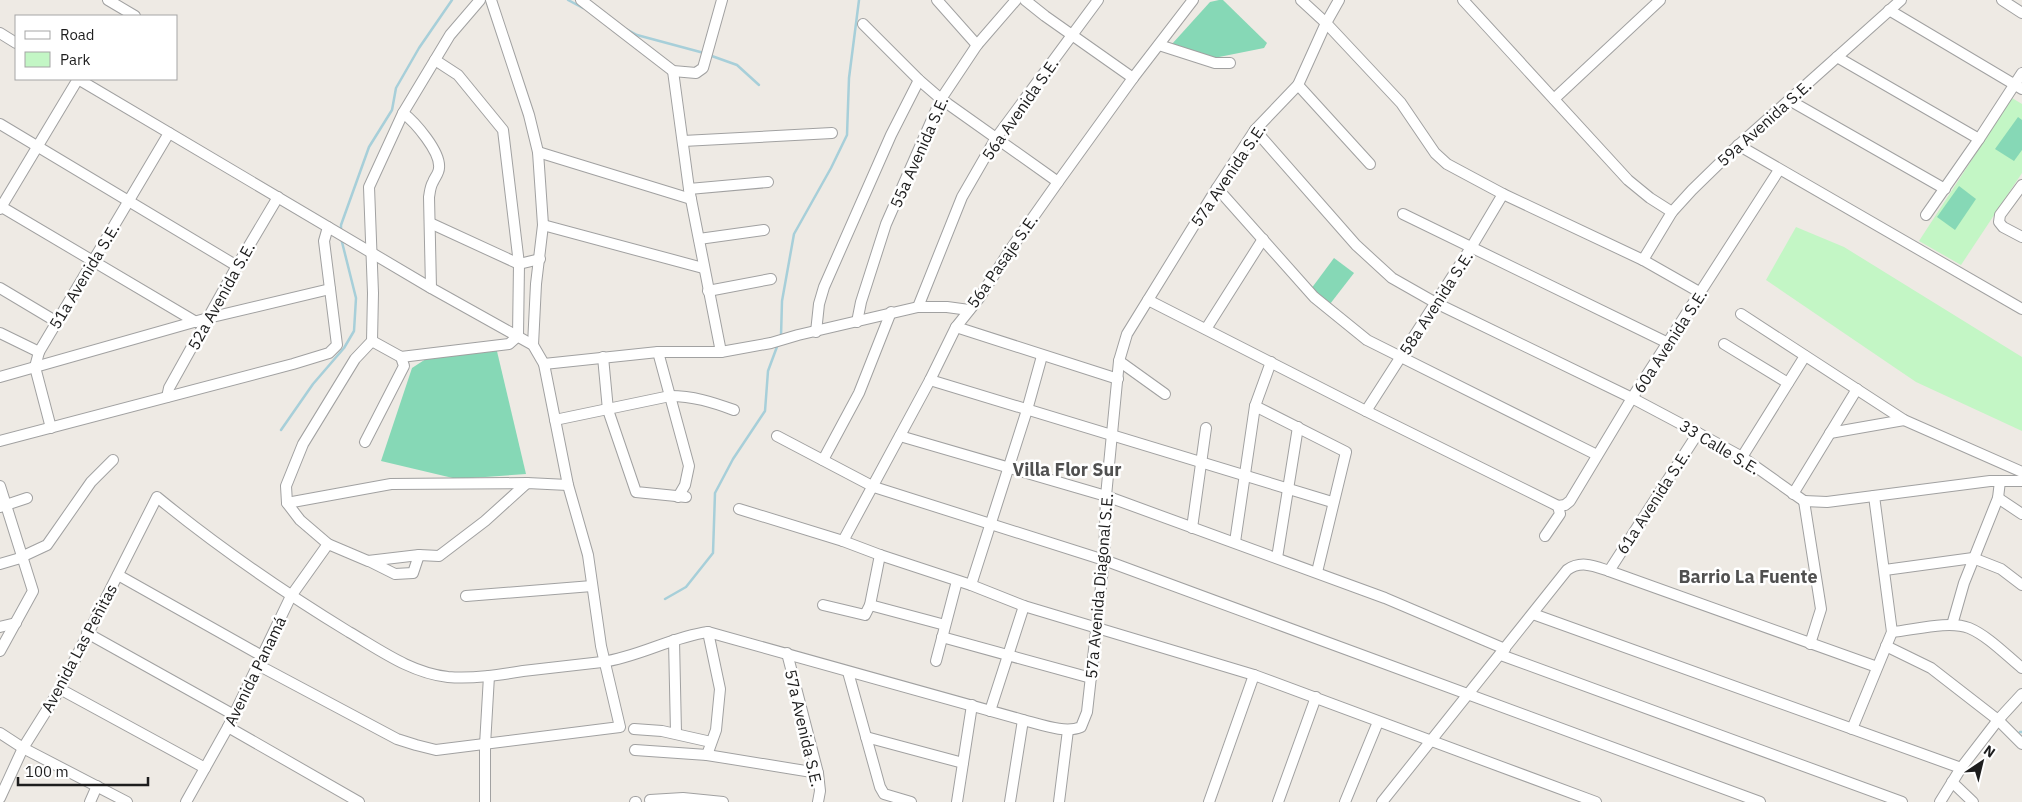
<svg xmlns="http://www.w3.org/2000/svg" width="2022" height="802" font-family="'IBM Plex Sans',sans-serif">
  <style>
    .park { fill: #c3f6c5 }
    .pitch { fill: #86d8b6 }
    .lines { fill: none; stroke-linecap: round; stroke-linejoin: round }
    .stream { stroke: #a7cfd9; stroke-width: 2.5 }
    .minor-casing { stroke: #a1a1a1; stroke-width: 12 }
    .minor { stroke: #fff; stroke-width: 10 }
    .labels { text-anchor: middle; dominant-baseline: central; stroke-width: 5; stroke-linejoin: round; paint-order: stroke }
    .street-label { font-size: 16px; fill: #1d1d1d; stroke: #fff }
    .neighbourhood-label { font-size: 18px; font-weight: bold; fill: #505050; stroke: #fff }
  </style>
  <rect width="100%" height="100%" fill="#eeeae4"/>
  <g class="park">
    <polygon points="2012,98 2022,104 2022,173 1961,265 1919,241"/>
    <polygon points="1796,227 1844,247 2022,357 2022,431 1916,382 1766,280"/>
  </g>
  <g class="pitch">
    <polygon points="1219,0 1223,0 1267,43 1264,48 1214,58 1172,44 1210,2"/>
    <polygon points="2018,117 2022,120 2022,150 2014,161 1995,149"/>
    <polygon points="1959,186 1976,199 1955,230 1937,217"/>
    <polygon points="1334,258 1354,273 1330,304 1311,289"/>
    <polygon points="496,347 526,474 457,479 381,461 412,368 432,355"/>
  </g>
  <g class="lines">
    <g class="stream">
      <polyline points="568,0 583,8"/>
      <polyline points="626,29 637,35 704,53"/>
      <polyline points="709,55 737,65 759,85"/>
      <polyline points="341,232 341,225 369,147 392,110 396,88 419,48 452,0"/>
      <polyline points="781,336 782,301 794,234 831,168 847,135 849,78 859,0"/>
      <polyline points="281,430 313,384 344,348 354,331 356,298 341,238"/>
      <polyline points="665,599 686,587 713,553 715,493 733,459 765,411 768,371 778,344"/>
      <polyline points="2020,732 2022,732"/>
    </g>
    <defs>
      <g id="minor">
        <polyline points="108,0 135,16"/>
        <polyline points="480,0 450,35 403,113 369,187 373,293 372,341 355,359 303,444 286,486 287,503 300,520 328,544 368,561 419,555 439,556 485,521 527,483"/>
        <polyline points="491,0 529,115 538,152 543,225 536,284 533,345"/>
        <polyline points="581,0 673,71 696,73 703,68 722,0"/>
        <polyline points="937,0 977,45"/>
        <polyline points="1025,0 1045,16 1133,78"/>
        <polyline points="1301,0 1326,23 1401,103 1435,153 1447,164 1503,194 1643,260 1701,293"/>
        <polyline points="1463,0 1628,180 1650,198 1672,212"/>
        <polyline points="2002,0 2022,13"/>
        <polyline points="1889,10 2022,89"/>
        <polyline points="863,24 919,80 941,99 1058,182"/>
        <polyline points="0,33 16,43"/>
        <polyline points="1159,45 1215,63 1230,63"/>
        <polyline points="1837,57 1979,139"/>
        <polyline points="673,71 689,189 721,352"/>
        <polyline points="78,79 431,288 533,345 544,364 568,485 588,555 601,646 620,727 436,750 416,745 397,739 258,665"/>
        <polyline points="1298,85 1370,164"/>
        <polyline points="1554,99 1660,0"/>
        <polyline points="1789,100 1945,189"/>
        <path d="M403,113c12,9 38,39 36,55 0,5 -4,9 -6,14 -3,5 -3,10 -4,15l2,91"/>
        <polyline points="0,124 237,266"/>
        <polyline points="1255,130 1356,245 1392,278 1436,303 1632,398 1698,433 1742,457 1804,501"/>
        <polyline points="683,141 832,133"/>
        <polyline points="1738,145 2022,309"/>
        <polyline points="538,152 691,199"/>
        <polyline points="2022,185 2000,215 1999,222 2003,227 2022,237"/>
        <polyline points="1217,188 1314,297 1367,340 1597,455"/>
        <polyline points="689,189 768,182"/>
        <polyline points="0,206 196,322"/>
        <polyline points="0,209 78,79"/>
        <polyline points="1403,214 1668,343"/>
        <polyline points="1926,215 1979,139 2022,73"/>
        <polyline points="430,223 519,264 540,259"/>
        <polyline points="543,225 703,268"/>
        <polyline points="699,239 764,230"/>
        <polyline points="1643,260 1672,212 1692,190 1732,151 1901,0"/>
        <polyline points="0,288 57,322"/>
        <polyline points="708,291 771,279"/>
        <polyline points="1148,300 1366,411 1558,506"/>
        <polyline points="918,307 962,197 996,138 1098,0"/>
        <polyline points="1741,314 1904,420 2022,472"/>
        <polyline points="857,322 861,302 886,224 941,99 977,45 1016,0"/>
        <polyline points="956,327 1118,379"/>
        <polyline points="1206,329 1263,239"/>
        <polyline points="816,332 819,304 824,287 891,135 919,80"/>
        <polyline points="0,333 39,352"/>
        <polyline points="372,341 401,357 509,344 518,336 519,264 503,130 458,75 435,60"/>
        <polyline points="1724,344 1788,383"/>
        <polyline points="658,352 689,466 685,485 678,497"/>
        <polyline points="603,357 608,410 636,492 686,497"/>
        <polyline points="1119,361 1165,394"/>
        <polyline points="544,364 658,352 721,352 771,343 798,335 918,307 947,307 969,310"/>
        <polyline points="0,377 208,318 330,289"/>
        <polyline points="930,380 1332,502"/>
        <polyline points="167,397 169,388 237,266 278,197"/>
        <polyline points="1255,406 1346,452 1317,572"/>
        <polyline points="1366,411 1472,246 1503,194"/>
        <path d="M555,420l115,-24c23,0 42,6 64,14"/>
        <polyline points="51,428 35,367 39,352 169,133"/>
        <polyline points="1830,433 1904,420"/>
        <polyline points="777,436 874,487 1104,560 1760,802"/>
        <polyline points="900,436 1106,496 1385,598 1505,649"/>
        <polyline points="0,441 293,364 329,353 337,345 324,241 328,227"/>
        <polyline points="365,442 404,366 401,357"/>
        <polyline points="1742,457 1805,356"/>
        <polyline points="823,460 859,393 891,312"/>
        <polyline points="0,486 33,591 0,651"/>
        <polyline points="1793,494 1857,389"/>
        <polyline points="1998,498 2022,514"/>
        <polyline points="1804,501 1827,502 1990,481 2022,481"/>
        <polyline points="1804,501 1821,609 1810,644"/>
        <polyline points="287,503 391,484 527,483 568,485"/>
        <polyline points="1558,506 1565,505 1570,501 1632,398 1779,170"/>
        <polyline points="0,507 27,498"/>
        <polyline points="739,509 843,541 880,555 971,585 1024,606 1254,675 1596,802"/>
        <polyline points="1192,528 1206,428"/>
        <polyline points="1545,536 1560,514 1558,506"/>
        <polyline points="843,541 930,380 956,327 980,297 1010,250 1058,182 1133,78 1193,0"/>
        <polyline points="1235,542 1255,406 1271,362"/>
        <polyline points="1277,558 1298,427"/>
        <polyline points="369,561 395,574 413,573 419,555"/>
        <polyline points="0,564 17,559 47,545 91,482 113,460"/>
        <polyline points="1885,570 1973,558 2001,569 2022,585"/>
        <polyline points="1609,571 1698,433"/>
        <polyline points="118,575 262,656"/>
        <polyline points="971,585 1027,410 1042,356"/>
        <polyline points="466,596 592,586"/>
        <polyline points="823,605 865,615 870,605 880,555"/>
        <polyline points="870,605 945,625"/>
        <polyline points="1533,614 1961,768"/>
        <polyline points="1952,625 1964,583 1998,498 2000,481"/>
        <polyline points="0,627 16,623"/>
        <path d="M1892,632c22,-2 57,-12 77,-4 19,8 37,27 53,40"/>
        <polyline points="87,633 234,715"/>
        <polyline points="942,637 1091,678"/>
        <polyline points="674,640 676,733"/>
        <polyline points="1886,646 1931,668 1998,720 2022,744"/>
        <polyline points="787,653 818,773 820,791 818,802"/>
        <polyline points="1501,655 1902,802"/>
        <polyline points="936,661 957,581"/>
        <polyline points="848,672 880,787 884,794 911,802"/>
        <polyline points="60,689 205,768"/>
        <polyline points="990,711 1024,606"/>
        <polyline points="228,727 359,802"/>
        <polyline points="634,729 662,731 711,742"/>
        <polyline points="1852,729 1892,632 1874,496"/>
        <polyline points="0,733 23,748 127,802"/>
        <polyline points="866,737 963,763"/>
        <polyline points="635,750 707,755 818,773"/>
        <polyline points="707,755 716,730 720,689 708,632"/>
        <polyline points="1952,782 1973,802"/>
        <path d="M0,798l23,-50 37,-59 97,-192c61,50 125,94 192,135 31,18 62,41 99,45 25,2 51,-2 75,-6 27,-3 53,-6 79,-9 37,-5 69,-25 106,-30l315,88c17,4 42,14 58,7l6,-15 17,-152 2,-64 13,-135 8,-27 90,-146 38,-58 43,-45 28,-62 13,-23"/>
        <polyline points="650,800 683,798 723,802"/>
        <polyline points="90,802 97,786"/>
        <polyline points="186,802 228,727 291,596 328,544"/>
        <polyline points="485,802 485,745 489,676"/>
        <polyline points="635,802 636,802"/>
        <polyline points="957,802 972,705"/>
        <polyline points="1010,802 1023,720"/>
        <polyline points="1059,802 1068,730"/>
        <polyline points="1209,802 1254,675"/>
        <polyline points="1278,802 1316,697"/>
        <polyline points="1345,802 1378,722"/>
        <path d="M1382,802l185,-232c14,-10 27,-4 42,1l268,96"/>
        <polyline points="1940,802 1961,768 1998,720 2022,694"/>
      </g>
    </defs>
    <use href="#minor" class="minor-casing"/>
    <use href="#minor" class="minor"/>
  </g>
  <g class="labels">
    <g class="street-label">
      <text transform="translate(1020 109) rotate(-55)">56a Avenida S.E.</text>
      <text transform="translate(1764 123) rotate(-42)">59a Avenida S.E.</text>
      <text transform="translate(919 152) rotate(-66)">55a Avenida S.E.</text>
      <text transform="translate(1228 175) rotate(-56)">57a Avenida S.E.</text>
      <text transform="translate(1002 261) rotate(-55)">56a Pasaje S.E.</text>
      <text transform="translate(84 276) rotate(-59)">51a Avenida S.E.</text>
      <text transform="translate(221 296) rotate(-61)">52a Avenida S.E.</text>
      <text transform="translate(1436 303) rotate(-57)">58a Avenida S.E.</text>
      <text transform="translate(1670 341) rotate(-57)">60a Avenida S.E.</text>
      <text transform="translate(1720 447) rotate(31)">33 Calle S.E.</text>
      <text transform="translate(1653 502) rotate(-57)">61a Avenida S.E.</text>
      <text transform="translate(1099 586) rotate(-85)">57a Avenida Diagonal S.E.</text>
      <text transform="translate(79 648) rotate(-62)">Avenida Las Peñitas</text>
      <text transform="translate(255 671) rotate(-64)">Avenida Panamá</text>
      <text transform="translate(804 728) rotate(77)">57a Avenida S.E.</text>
    </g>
    <g class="neighbourhood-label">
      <text x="1067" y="469">Villa Flor Sur</text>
      <text x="1748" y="576">Barrio La Fuente</text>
    </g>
  </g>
  <rect x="15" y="15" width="162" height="65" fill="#ffffff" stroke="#a5a5a5"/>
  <rect x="25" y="31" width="25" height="8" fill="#ffffff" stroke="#a5a5a5"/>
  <text x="60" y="40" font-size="15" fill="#1d1d1d">Road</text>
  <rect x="25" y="52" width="25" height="15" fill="#c3f6c5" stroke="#a5a5a5"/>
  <text x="60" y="65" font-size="15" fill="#1d1d1d">Park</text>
  <g transform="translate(1982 762) rotate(35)" stroke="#ffffff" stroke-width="4" paint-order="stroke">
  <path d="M0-4L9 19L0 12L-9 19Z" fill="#1d1d1d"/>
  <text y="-8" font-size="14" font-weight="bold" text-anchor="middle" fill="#1d1d1d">N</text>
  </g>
  <path d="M18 777v8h130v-8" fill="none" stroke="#1d1d1d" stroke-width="2.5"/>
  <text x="25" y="777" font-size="15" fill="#1d1d1d" stroke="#ffffff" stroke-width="4" paint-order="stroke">100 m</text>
</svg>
